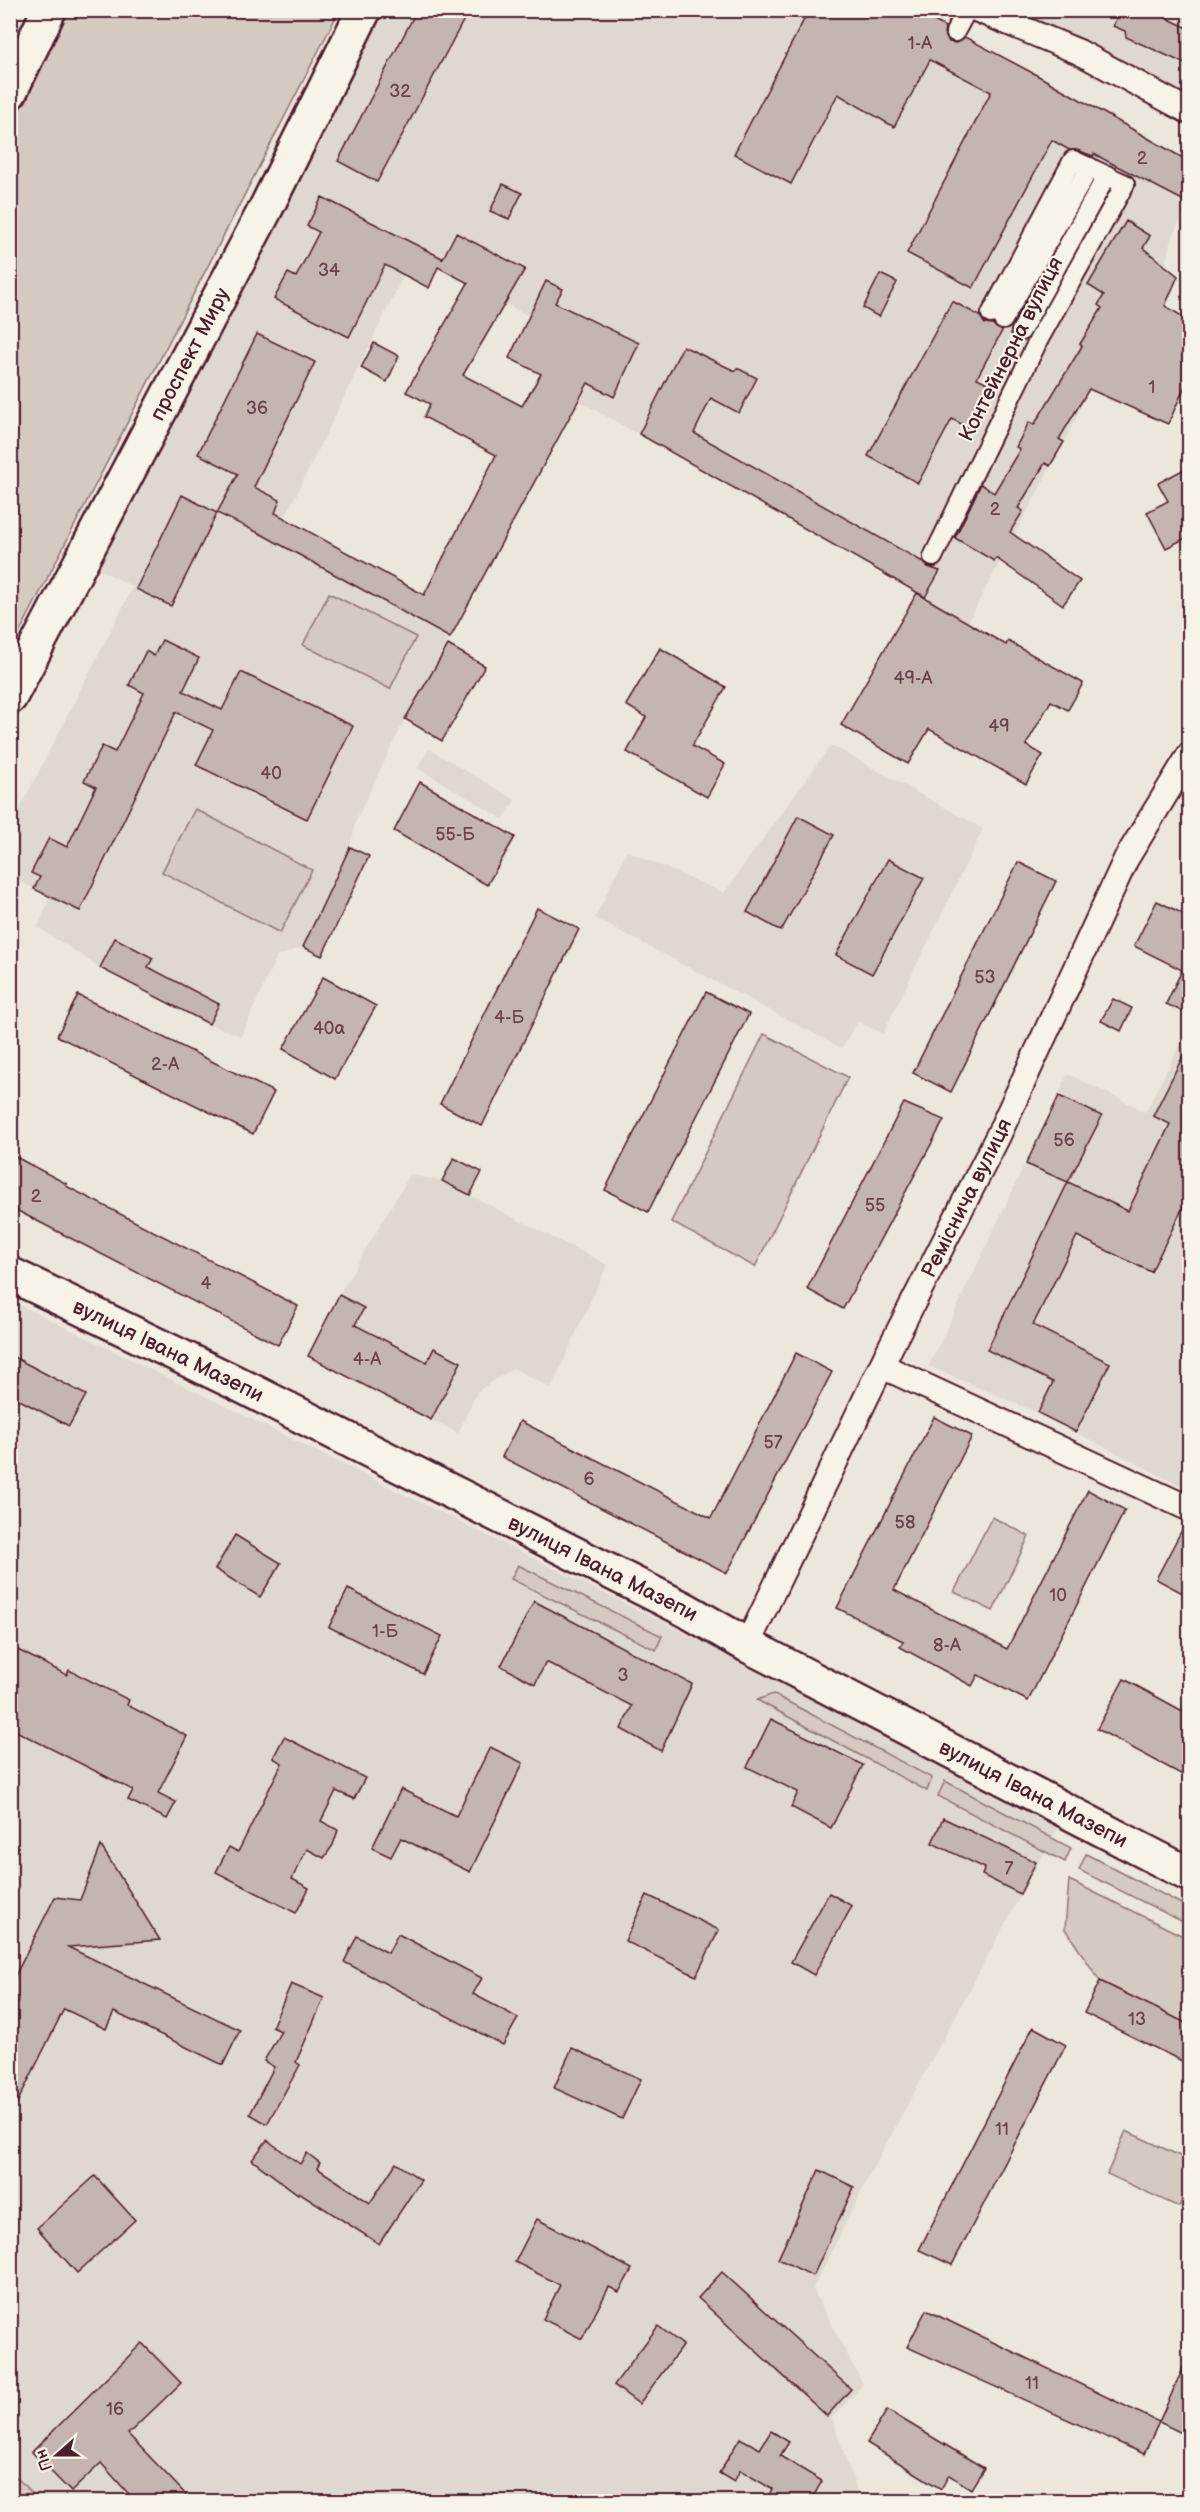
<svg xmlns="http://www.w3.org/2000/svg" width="1200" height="2512" font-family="'Balsamiq Sans',sans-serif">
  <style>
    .built { fill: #e0d7d0 }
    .green { fill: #d5c9c2; stroke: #907476; stroke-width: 1.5 }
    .building { fill: #c4b5b0; stroke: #4a1f2b; stroke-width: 1.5 }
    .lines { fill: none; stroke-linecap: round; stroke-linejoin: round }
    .pedestrian-casing { stroke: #4a1f2b; stroke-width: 22 }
    .minor-casing { stroke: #4a1f2b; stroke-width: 28 }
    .secondary-casing { stroke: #4a1f2b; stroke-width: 38 }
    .primary-casing { stroke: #4a1f2b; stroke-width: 38 }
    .pedestrian { stroke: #f7f3e8; stroke-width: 18 }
    .minor { stroke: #f7f3e8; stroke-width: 24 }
    .secondary { stroke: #f7f3e8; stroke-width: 33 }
    .primary { stroke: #f7f3e8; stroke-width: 33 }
    .labels { text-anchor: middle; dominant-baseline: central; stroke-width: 4.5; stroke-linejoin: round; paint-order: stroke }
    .number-label { font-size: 18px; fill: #68444c }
    .street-label { font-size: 21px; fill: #4a1f2b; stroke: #f7f3e8 }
  </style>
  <rect width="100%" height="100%" fill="#ece6dd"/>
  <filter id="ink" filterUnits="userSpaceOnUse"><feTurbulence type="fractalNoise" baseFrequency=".0167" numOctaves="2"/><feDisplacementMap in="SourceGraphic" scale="12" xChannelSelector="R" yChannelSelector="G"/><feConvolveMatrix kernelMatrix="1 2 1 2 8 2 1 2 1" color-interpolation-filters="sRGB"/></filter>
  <g filter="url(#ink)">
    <g class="built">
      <polygon points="384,11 915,11 1189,159 1189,203 1171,239 1165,266 1122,321 1064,442 968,622 578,400 543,324 438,267 442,258 418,246 274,540 450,638 405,719 356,820 350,847 303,947 277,956 241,1036 209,1024 100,968 38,927 50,897 11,877 10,828 133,587 99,569"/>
      <polygon points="996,11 1189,11 1189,109"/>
      <polygon points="831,745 983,829 883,1034 858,1021 842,1048 595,918 627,851 724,893"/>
      <polygon points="429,749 515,800 503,819 418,768"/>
      <polygon points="1189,1026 1189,1490 1038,1413 929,1366 1068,1074 1146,1112"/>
      <polygon points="410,1175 442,1181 607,1265 551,1388 513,1368 478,1391 458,1433 308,1356 339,1295"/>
      <polygon points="10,1300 1062,1819 871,2172 813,2289 863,2384 832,2418 860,2501 11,2501"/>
    </g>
    <g class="green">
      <polygon points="69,11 339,11 11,649 11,127"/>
      <polygon points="329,593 416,637 390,689 303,645"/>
      <polygon points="195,809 312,870 280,933 162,872"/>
      <polygon points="764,1034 848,1077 755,1267 671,1222"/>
      <polygon points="992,1517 1029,1536 993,1611 954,1592"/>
      <polygon points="518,1565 662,1636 656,1650 511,1579"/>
      <polygon points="773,1694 932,1778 927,1791 757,1700"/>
      <polygon points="945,1781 1071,1848 1065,1862 938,1796"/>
      <polygon points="1086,1854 1189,1908 1189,1925 1079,1870"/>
      <polygon points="1069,1880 1189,1939 1189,2025 1100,1981 1065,1929"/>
      <polygon points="1126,2131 1189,2160 1189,2183 1179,2207 1107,2174"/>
      <polygon points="11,2472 40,2501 11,2501"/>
    </g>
    <g class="building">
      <polygon points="417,10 469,10 377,182 338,161"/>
      <polygon points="809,10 915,10 945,27 944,33 949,42 956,43 965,37 1042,78 1190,162 1190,204 1094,154 1093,156 1077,150 1069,150 1052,140 973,288 907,253 991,92 930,60 894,127 838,94 791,184 734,154"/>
      <polygon points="1120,10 1150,10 1190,29 1190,66 1126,37 1125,31 1113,26"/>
      <polygon points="503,184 522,193 509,219 490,211"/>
      <polygon points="322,197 442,258 442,260 456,233 525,269 463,375 522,406 541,374 509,358 546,281 563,289 555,303 639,343 614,397 588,383 450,638 263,535 217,513 238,474 198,454 257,334 315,362 254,487 280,500 275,513 424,595 496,455 424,417 430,404 406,392 468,283 438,267 429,288 385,265 349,337 274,299 288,273 296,277 319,232 307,226"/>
      <polygon points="1126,221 1150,236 1143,248 1178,276 1165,306 1190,321 1190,375 1168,424 1089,389 1059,439 1064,442 1050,466 1045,463 1018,508 1023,511 1010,532 1080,581 1063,605 996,558 994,561 955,538 981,484 994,493 1020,449 1016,447 1029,422 1034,425 1082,346 1080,344 1102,308 1098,305 1104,295 1088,285"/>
      <polygon points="880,274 897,282 879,317 863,308"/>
      <polygon points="952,301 980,316 985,324 993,325 1002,331 977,378 990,384 967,427 952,419 918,483 868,456"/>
      <polygon points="374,343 399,356 387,382 361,368"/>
      <polygon points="683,346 735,371 737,368 757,378 739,413 711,398 694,433 923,562 928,567 940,571 925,597 639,434"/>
      <polygon points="1190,466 1190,536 1166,548 1147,512 1168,501 1158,483"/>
      <polygon points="182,495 217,513 171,606 136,589"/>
      <polygon points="917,593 1006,645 1008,641 1083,683 1068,710 1051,701 1026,745 1043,755 1026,784 929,729 908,764 841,725"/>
      <polygon points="162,640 199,658 183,691 222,710 241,672 353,726 307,819 196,765 213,730 176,712 80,911 34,889 40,877 31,873 49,838 67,847 96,787 84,781 102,746 115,752 144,693 129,685 146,651 154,656"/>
      <polygon points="448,645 485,666 442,741 405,719"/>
      <polygon points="660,648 726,687 692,746 725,764 707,797 627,752 646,717 626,705"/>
      <polygon points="420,782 515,837 487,885 394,831"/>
      <polygon points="798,816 834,835 781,931 747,912"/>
      <polygon points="350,847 369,856 322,956 303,947"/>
      <polygon points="888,859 924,878 872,974 836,955"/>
      <polygon points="1018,862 1056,881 951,1092 913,1073"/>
      <polygon points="1157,901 1190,917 1190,1015 1166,1004 1182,970 1134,946"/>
      <polygon points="537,908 579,929 482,1126 440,1104"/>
      <polygon points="115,938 153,958 148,967 219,1004 209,1024 100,968"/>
      <polygon points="323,977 376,1006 335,1079 283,1049"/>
      <polygon points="706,992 749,1014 648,1212 605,1190"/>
      <polygon points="78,995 274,1092 253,1134 57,1036"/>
      <polygon points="1113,999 1132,1008 1121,1031 1101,1021"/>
      <polygon points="1190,1042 1190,1193 1151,1272 1077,1236 1033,1325 1110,1363 1076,1432 1038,1413 1053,1382 987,1350 1068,1182 1128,1211 1170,1124 1153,1116"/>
      <polygon points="1059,1096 1102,1116 1068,1182 1026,1164"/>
      <polygon points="904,1103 944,1120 843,1309 807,1289"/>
      <polygon points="10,1154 67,1184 66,1186 298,1306 278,1345 10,1207"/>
      <polygon points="454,1158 482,1172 470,1195 442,1181"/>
      <polygon points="339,1295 364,1308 355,1325 427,1362 434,1348 461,1362 431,1420 308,1356"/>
      <polygon points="796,1353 832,1372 727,1573 502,1457 520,1421 711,1518"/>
      <polygon points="10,1355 86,1395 69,1426 10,1395"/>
      <polygon points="934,1417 972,1436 894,1590 1007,1649 1088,1490 1125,1510 1028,1701 978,1675 972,1686 900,1647 903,1641 837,1608"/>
      <polygon points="1186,1522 1190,1523 1190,1597 1156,1579"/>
      <polygon points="235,1535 281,1563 260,1597 215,1569"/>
      <polygon points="348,1589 442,1636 423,1674 329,1627"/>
      <polygon points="534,1601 692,1684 661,1751 621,1729 632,1706 546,1662 535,1684 501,1666"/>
      <polygon points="10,1646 67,1675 69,1670 129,1700 127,1705 187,1736 158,1793 176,1802 167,1819 128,1800 133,1790 10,1728"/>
      <polygon points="1124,1679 1190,1715 1190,1779 1097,1729"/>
      <polygon points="771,1719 863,1765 831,1828 791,1807 798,1792 747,1767"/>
      <polygon points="284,1737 365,1778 354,1799 336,1791 321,1821 338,1830 333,1845 324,1858 307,1849 292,1879 309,1888 296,1913 216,1872 229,1847 238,1852 282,1763 273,1758"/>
      <polygon points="490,1747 523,1763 470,1872 401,1838 391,1857 372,1848 401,1789 456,1816"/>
      <polygon points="943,1818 1036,1862 1020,1894 982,1875 985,1868 932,1843"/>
      <polygon points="101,1846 160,1940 68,1947 240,2030 223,2065 114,2012 106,2029 64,2009 10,2117 10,1986 55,1897 80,1900"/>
      <polygon points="829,1893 852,1906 814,1975 791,1962"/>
      <polygon points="647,1895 719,1930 696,1976 625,1941"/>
      <polygon points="398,1934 482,1978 473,1994 518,2018 503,2045 344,1962 357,1936 388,1953"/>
      <polygon points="1100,1981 1190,2025 1190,2065 1084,2013"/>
      <polygon points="291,1984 324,1998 296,2062 300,2065 267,2124 250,2114 274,2067 264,2061 281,2031 272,2027"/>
      <polygon points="1033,2027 1066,2045 952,2265 919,2250"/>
      <polygon points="572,2048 641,2079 622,2119 554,2088"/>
      <polygon points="267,2140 300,2164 307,2153 320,2163 317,2168 370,2203 396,2163 421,2180 379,2244 299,2192 298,2194 252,2160"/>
      <polygon points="819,2170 854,2187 813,2276 778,2259"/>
      <polygon points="95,2176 135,2220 77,2273 37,2228"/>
      <polygon points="537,2219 632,2269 619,2292 609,2287 582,2339 543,2319 560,2285 515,2262"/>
      <polygon points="722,2272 851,2389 827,2416 698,2298"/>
      <polygon points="926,2310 1159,2422 1144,2454 907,2347"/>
      <polygon points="658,2326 683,2345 639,2404 614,2385"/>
      <polygon points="142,2343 181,2383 128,2434 193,2502 136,2502 101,2463 71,2492 32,2452"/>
      <polygon points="1190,2353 1190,2437 1159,2422"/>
      <polygon points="887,2410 984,2468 971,2489 949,2475 941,2489 867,2443"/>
      <polygon points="771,2431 789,2442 780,2456 822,2481 810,2502 765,2502 772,2489 740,2470 734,2482 719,2473 740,2438 760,2449"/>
    </g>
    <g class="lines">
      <defs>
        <g id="pedestrian">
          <polyline points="955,32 967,10"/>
          <polyline points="1003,320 1090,167"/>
          <polyline points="1021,331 1107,175"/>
          <polyline points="933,557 1038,341 1125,184 1073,160 991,314"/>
        </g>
        <g id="minor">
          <polyline points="978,10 1079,52 1190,112"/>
          <polyline points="882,1366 1190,1509"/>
          <path id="s1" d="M747,1645l143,-297 108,-212 128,-277 64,-105"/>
        </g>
        <g id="secondary">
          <path id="s2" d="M10,1274l224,108 452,228 61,35 443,230"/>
        </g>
        <g id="primary">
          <polyline points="10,92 49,10"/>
          <path id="s3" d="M10,697l255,-487 99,-200"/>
        </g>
      </defs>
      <use href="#pedestrian" class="pedestrian-casing"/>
      <use href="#minor" class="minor-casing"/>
      <use href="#secondary" class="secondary-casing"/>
      <use href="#primary" class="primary-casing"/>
      <use href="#pedestrian" class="pedestrian"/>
      <use href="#minor" class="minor"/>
      <use href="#secondary" class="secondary"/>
      <use href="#primary" class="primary"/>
    </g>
  </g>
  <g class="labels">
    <g class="number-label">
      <text x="920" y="43">1-А</text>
      <text x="400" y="91">32</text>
      <text x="1142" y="158">2</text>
      <text x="329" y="270">34</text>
      <text x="1152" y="387">1</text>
      <text x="257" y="408">36</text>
      <text x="995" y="509">2</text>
      <text x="913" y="678">49-А</text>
      <text x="999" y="726">49</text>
      <text x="271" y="773">40</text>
      <text x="455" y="834">55-Б</text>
      <text x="985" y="977">53</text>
      <text x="509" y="1017">4-Б</text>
      <text x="329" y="1028">40а</text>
      <text x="165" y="1064">2-А</text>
      <text x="1064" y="1140">56</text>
      <text x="36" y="1196">2</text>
      <text x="875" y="1205">55</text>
      <text x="206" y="1283">4</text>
      <text x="367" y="1359">4-А</text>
      <text x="773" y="1442">57</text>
      <text x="589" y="1479">6</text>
      <text x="905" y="1522">58</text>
      <text x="1058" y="1595">10</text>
      <text x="385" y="1631">1-Б</text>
      <text x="947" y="1645">8-А</text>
      <text x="623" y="1675">3</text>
      <text x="1009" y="1868">7</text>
      <text x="1137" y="2019">13</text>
      <text x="1002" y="2129">11</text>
      <text x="1032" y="2383">11</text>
      <text x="115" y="2409">16</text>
    </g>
    <g class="street-label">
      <text transform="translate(1011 349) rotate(-63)">Контейнерна вулиця</text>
      <text stroke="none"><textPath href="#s3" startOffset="387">проспект Миру</textPath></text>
      <text stroke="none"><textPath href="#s1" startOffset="498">Реміснича вулиця</textPath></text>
      <text stroke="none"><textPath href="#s2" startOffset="176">вулиця Івана Мазепи</textPath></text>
      <text stroke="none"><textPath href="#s2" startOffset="662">вулиця Івана Мазепи</textPath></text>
      <text stroke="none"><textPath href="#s2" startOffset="1148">вулиця Івана Мазепи</textPath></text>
    </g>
  </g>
  <rect width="1200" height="2512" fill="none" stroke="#f7f3e8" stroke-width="36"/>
  <rect x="18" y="18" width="1164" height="2476" fill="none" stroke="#4a1f2b" stroke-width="2" filter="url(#ink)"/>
  <g transform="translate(57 2455) rotate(249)" stroke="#f7f3e8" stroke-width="4.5" paint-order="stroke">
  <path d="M0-4.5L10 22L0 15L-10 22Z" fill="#4a1f2b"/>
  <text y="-9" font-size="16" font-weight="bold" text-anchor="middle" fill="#4a1f2b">Пн</text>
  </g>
</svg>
